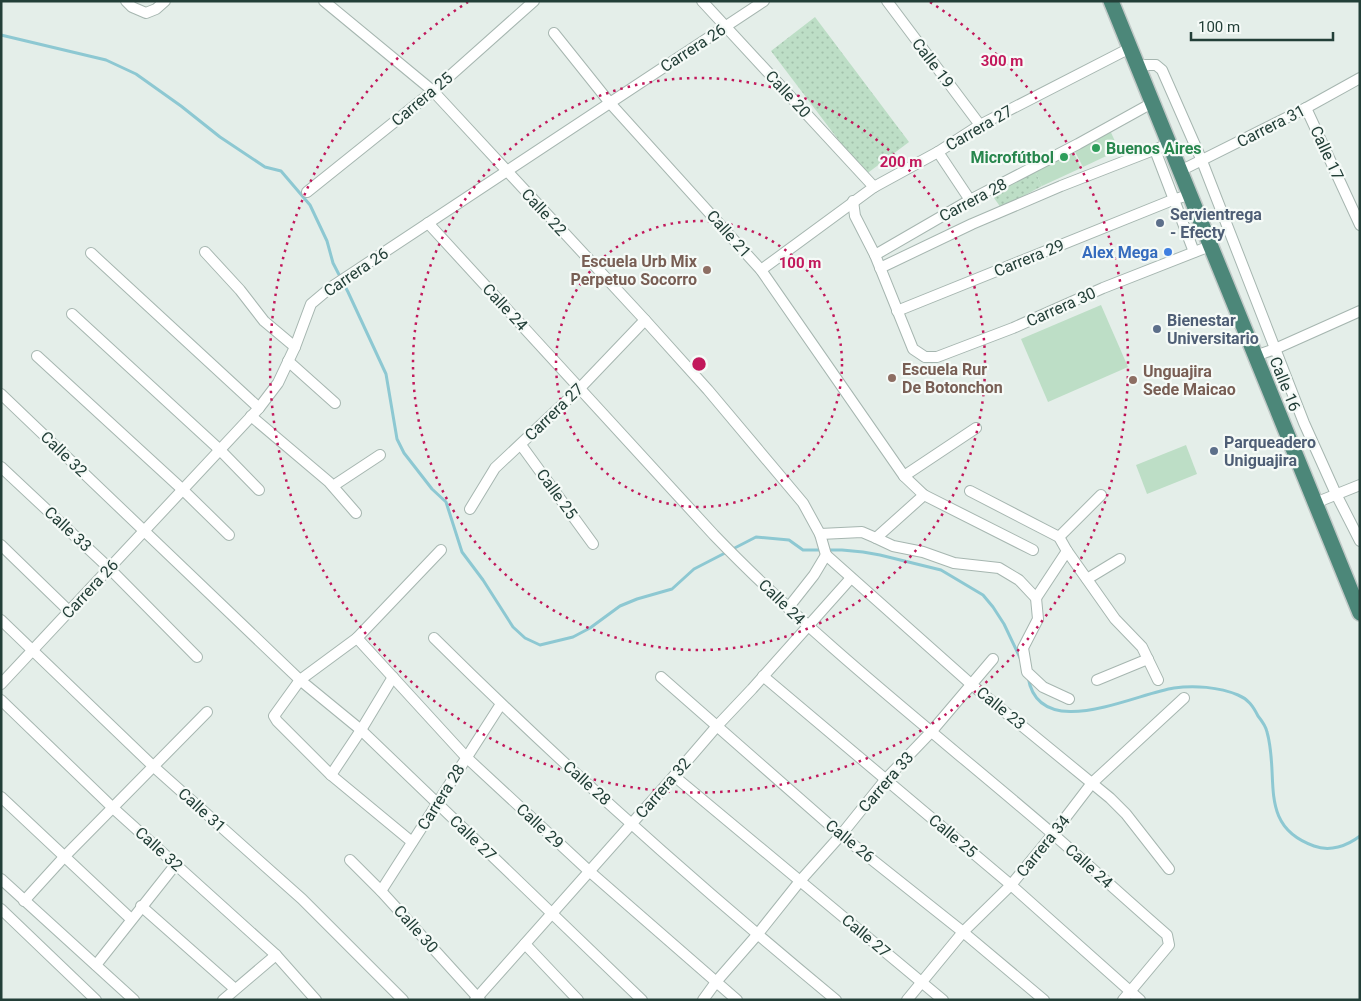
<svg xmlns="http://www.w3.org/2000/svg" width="1361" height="1001" font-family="Roboto,sans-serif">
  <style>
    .park { fill: url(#park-dots) }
    .pitch { fill: #bddec6 }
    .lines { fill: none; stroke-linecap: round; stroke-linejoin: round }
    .stream { stroke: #8dc8d2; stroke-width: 3 }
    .minor-casing { stroke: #a6b6b0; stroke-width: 12 }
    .trunk-casing { stroke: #c1c9c7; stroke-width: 18 }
    .minor { stroke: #fff; stroke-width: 10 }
    .trunk { stroke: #4c8779; stroke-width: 15 }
    .ring { fill: none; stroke: #c2185b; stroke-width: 2.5; stroke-dasharray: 2.5 5 }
    .leisure-dot { fill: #2e9e5b; stroke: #f5faf7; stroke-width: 2 }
    .service-dot { fill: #5c6f8a; stroke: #f5faf7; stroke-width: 2 }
    .shop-dot { fill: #3f7fe0; stroke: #f5faf7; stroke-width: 2 }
    .education-dot { fill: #8d6e63; stroke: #f5faf7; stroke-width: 2 }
    .labels { text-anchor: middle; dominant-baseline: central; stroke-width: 4.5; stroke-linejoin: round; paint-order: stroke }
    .street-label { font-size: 16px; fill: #233f38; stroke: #f5faf7 }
    .leisure-label { font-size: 16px; font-weight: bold; fill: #27864d; stroke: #f5faf7; text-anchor: start }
    .service-label { font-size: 16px; font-weight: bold; fill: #4e5e75; stroke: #f5faf7; text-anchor: start }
    .shop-label { font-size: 16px; font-weight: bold; fill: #366cbe; stroke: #f5faf7; text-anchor: end }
    .education-label { font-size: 16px; font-weight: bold; fill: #785e54; stroke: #f5faf7; text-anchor: start }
    .centre { fill: #c2185b; stroke: #f5faf7; stroke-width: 2.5 }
    .ring-label { font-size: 15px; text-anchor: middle; font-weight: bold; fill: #c2185b; stroke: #f5faf7; stroke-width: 4.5; stroke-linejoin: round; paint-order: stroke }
  </style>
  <defs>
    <pattern id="park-dots" width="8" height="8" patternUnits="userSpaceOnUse" patternTransform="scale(1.25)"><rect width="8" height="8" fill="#bddec6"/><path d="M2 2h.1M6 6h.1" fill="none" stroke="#a2c0ab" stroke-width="1.8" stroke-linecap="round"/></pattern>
  </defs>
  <rect width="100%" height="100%" fill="#e4eee9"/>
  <g class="park">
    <polygon points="815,17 909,142 865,175 771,51"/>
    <polygon points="1033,167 1042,186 1001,208 992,195"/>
  </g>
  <g class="pitch">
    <polygon points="1108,126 1119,150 1083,167 1072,146"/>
    <polygon points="1071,147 1081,168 1042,186 1033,167"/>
    <polygon points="1101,305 1128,367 1048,402 1021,339"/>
    <polygon points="1186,445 1197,474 1147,494 1136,465"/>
  </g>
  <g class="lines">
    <g class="stream">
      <polyline points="1,35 106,60 136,74 181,106 220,137 265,167 281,171 310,205 327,241 333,263 348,292 386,374 397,439 404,453 432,489 446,502 462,552 483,580 513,627 525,638 540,645 573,637 590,628 620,606 637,599 672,589 694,569 756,537 789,540 803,550 842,550 863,552 880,555 941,570 983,595 993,607 1004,624 1022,662"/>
      <path d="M1028,677c11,67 106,17 146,11 20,-3 45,-1 64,7 10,4 15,11 20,21 4,5 8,11 9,16 13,45 -10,94 47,114 16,6 33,0 46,-10"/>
    </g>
    <defs>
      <g id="minor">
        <polyline points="126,1 132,7 146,13 156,9 165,1"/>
        <polyline points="324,1 433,91 645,320 708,390 803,503 820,534 826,555"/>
        <polyline points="702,1 874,187"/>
        <polyline points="887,1 980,125"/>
        <polyline points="554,33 610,103 761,270 904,476 924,495 1033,550"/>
        <polyline points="1137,65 1156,65 1162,70 1202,161 1304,423 1336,494 1360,541"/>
        <polyline points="1306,108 1360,225"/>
        <polyline points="1155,150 1194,252"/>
        <polyline points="938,152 970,200"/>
        <polyline points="1180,171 1306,108 1360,78"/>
        <polyline points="307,192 433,91 534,1"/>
        <polyline points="853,201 855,216 875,255 913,349 925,357 937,357 1013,328 1103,288 1210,246"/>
        <path d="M428,223l286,312c105,109 225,201 340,300 38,33 75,67 113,100l2,10 -46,55"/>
        <polyline points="205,252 240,290 264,321 295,347"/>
        <polyline points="91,253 259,408"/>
        <polyline points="875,255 970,200 1078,144 1152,103"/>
        <polyline points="880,268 972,224 1061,186 1169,144"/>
        <polyline points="761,270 874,187 938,152 980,125 1130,48"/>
        <polyline points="897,311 1175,199 1190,195"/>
        <polyline points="72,314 220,450 259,490"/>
        <polyline points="37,356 183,490 229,535"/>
        <polyline points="1255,356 1275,349 1360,311"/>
        <polyline points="288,361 335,403"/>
        <polyline points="1,394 300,680 361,730 642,1000"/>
        <polyline points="251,416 329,482 356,513"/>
        <polyline points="521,445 593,544"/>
        <polyline points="1,467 109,568 197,657"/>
        <polyline points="904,476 976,428"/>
        <polyline points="333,486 380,455"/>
        <polyline points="970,491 1059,537 1067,551 1115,619 1142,647 1158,680"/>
        <polyline points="1315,503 1360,485"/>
        <polyline points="470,509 495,468 580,388 645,320"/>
        <polyline points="820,534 862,532 876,538 924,495"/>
        <polyline points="1059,537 1101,495"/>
        <polyline points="876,538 893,546 923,552 954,563 999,568 1019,580 1036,598 1038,619 1023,648 1027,672 1043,687 1069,699"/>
        <polyline points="1,545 69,611"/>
        <polyline points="826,555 972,685 1110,798 1126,814 1169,869"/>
        <polyline points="1087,579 1120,559"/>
        <polyline points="1036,598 1067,551"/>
        <polyline points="788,608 814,575 826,555"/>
        <polyline points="1,620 154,767 302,899 403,1000"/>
        <polyline points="357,638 466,757 589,871 737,1000"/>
        <path d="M434,638c128,127 263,247 402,362"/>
        <polyline points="763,676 1011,885 1140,1000"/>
        <polyline points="661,677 841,835 963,932 1044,1000"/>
        <polyline points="1097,680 1148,659"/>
        <polyline points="1,684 259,408 278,383 295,347 311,304 330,288 764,1"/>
        <polyline points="1,700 113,808 276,955 316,1000"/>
        <polyline points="331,775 361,730 393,677"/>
        <polyline points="674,776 943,1000"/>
        <polyline points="1,797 131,919"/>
        <polyline points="412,842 331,775 277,721 274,716 300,680 357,638 441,550"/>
        <polyline points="350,860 381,891 480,1000"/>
        <polyline points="1,879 134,1000"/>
        <polyline points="381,891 501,704"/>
        <polyline points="24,901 65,856 207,712"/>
        <polyline points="141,906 235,989"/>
        <polyline points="1,909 96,1000"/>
        <polyline points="525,944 578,1000"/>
        <polyline points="96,965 176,864"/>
        <polyline points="223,1000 276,955"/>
        <polyline points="475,1000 674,776 717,726 752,689 851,578"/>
        <polyline points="703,1000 716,982 757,935 800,881 841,835 886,779 931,732 993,659"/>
        <polyline points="907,1000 963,932 1011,885 1053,834 1092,783 1184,698"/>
      </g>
      <polyline id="trunk" points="1111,1 1360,613"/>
    </defs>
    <use href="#minor" class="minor-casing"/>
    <use href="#trunk" class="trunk-casing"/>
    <use href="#minor" class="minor"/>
    <use href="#trunk" class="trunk"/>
  </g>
  <g class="ring">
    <circle cx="699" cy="364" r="143"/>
    <circle cx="699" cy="364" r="286"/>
    <path d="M930 2A429 429 0 1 1 468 2"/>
  </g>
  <g class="leisure-dot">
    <circle cx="1096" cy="148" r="5"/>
    <circle cx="1064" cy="157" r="5"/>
  </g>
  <g class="service-dot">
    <circle cx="1160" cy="223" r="5"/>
    <circle cx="1157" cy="329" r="5"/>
    <circle cx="1214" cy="451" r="5"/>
  </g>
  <circle class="shop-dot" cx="1168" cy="252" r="5"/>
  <g class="education-dot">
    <circle cx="707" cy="270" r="5"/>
    <circle cx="892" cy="378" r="5"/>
    <circle cx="1133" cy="380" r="5"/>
  </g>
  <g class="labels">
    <g class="street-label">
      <text transform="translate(693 48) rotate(-33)">Carrera 26</text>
      <text transform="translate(933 63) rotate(53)">Calle 19</text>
      <text transform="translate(788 94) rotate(47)">Calle 20</text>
      <text transform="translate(422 99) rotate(-40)">Carrera 25</text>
      <text transform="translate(1271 126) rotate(-27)">Carrera 31</text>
      <text transform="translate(979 128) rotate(-30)">Carrera 27</text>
      <text transform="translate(1327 153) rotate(65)">Calle 17</text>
      <text transform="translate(973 200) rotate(-28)">Carrera 28</text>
      <text transform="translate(544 212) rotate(47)">Calle 22</text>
      <text transform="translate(729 234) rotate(48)">Calle 21</text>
      <text transform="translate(1029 258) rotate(-22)">Carrera 29</text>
      <text transform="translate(356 272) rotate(-34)">Carrera 26</text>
      <text transform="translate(505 307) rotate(47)">Calle 24</text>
      <text transform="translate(1061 307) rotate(-24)">Carrera 30</text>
      <text transform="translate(1285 384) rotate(68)">Calle 16</text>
      <text transform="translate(554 412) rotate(-44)">Carrera 27</text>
      <text transform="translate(64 454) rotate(44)">Calle 32</text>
      <text transform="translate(557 494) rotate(54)">Calle 25</text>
      <text transform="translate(68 529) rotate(43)">Calle 33</text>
      <text transform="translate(90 589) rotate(-47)">Carrera 26</text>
      <text transform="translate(782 602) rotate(44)">Calle 24</text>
      <text transform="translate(1001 708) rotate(39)">Calle 23</text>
      <text transform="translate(886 782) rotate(-49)">Carrera 33</text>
      <text transform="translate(587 783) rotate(42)">Calle 28</text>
      <text transform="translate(663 788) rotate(-49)">Carrera 32</text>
      <text transform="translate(441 797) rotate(-58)">Carrera 28</text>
      <text transform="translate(202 810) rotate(42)">Calle 31</text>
      <text transform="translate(540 826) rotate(43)">Calle 29</text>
      <text transform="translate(953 836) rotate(40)">Calle 25</text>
      <text transform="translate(473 838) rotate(44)">Calle 27</text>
      <text transform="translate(850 841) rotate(39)">Calle 26</text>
      <text transform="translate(1043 846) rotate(-51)">Carrera 34</text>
      <text transform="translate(159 849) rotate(42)">Calle 32</text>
      <text transform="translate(1089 866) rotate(42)">Calle 24</text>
      <text transform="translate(416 929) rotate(48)">Calle 30</text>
      <text transform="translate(866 936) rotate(40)">Calle 27</text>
    </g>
    <g class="leisure-label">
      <text x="1106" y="148">Buenos Aires</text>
      <text x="1054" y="157" text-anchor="end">Microfútbol</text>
    </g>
    <g class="service-label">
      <text x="1170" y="214">Servientrega<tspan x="1170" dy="18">- Efecty</tspan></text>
      <text x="1167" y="320">Bienestar<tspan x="1167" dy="18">Universitario</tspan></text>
      <text x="1224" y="442">Parqueadero<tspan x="1224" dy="18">Uniguajira</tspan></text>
    </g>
    <g class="shop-label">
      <text x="1158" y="252">Alex Mega</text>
    </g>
    <g class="education-label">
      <text x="697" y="261" text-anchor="end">Escuela Urb Mix<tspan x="697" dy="18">Perpetuo Socorro</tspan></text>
      <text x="902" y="369">Escuela Rur<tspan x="902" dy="18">De Botonchon</tspan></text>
      <text x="1143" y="371">Unguajira<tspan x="1143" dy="18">Sede Maicao</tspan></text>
    </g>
  </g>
  <circle cx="699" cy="364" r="8" class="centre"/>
  <g class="ring-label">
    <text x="1002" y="66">300 m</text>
    <text x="901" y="167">200 m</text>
    <text x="800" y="268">100 m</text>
  </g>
  <rect width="1361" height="1001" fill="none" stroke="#233f38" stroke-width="5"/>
  <path d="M1191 32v8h142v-8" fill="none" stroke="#233f38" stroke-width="2.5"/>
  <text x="1198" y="32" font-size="15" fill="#233f38" stroke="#f5faf7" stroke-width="4" paint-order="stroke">100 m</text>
</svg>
